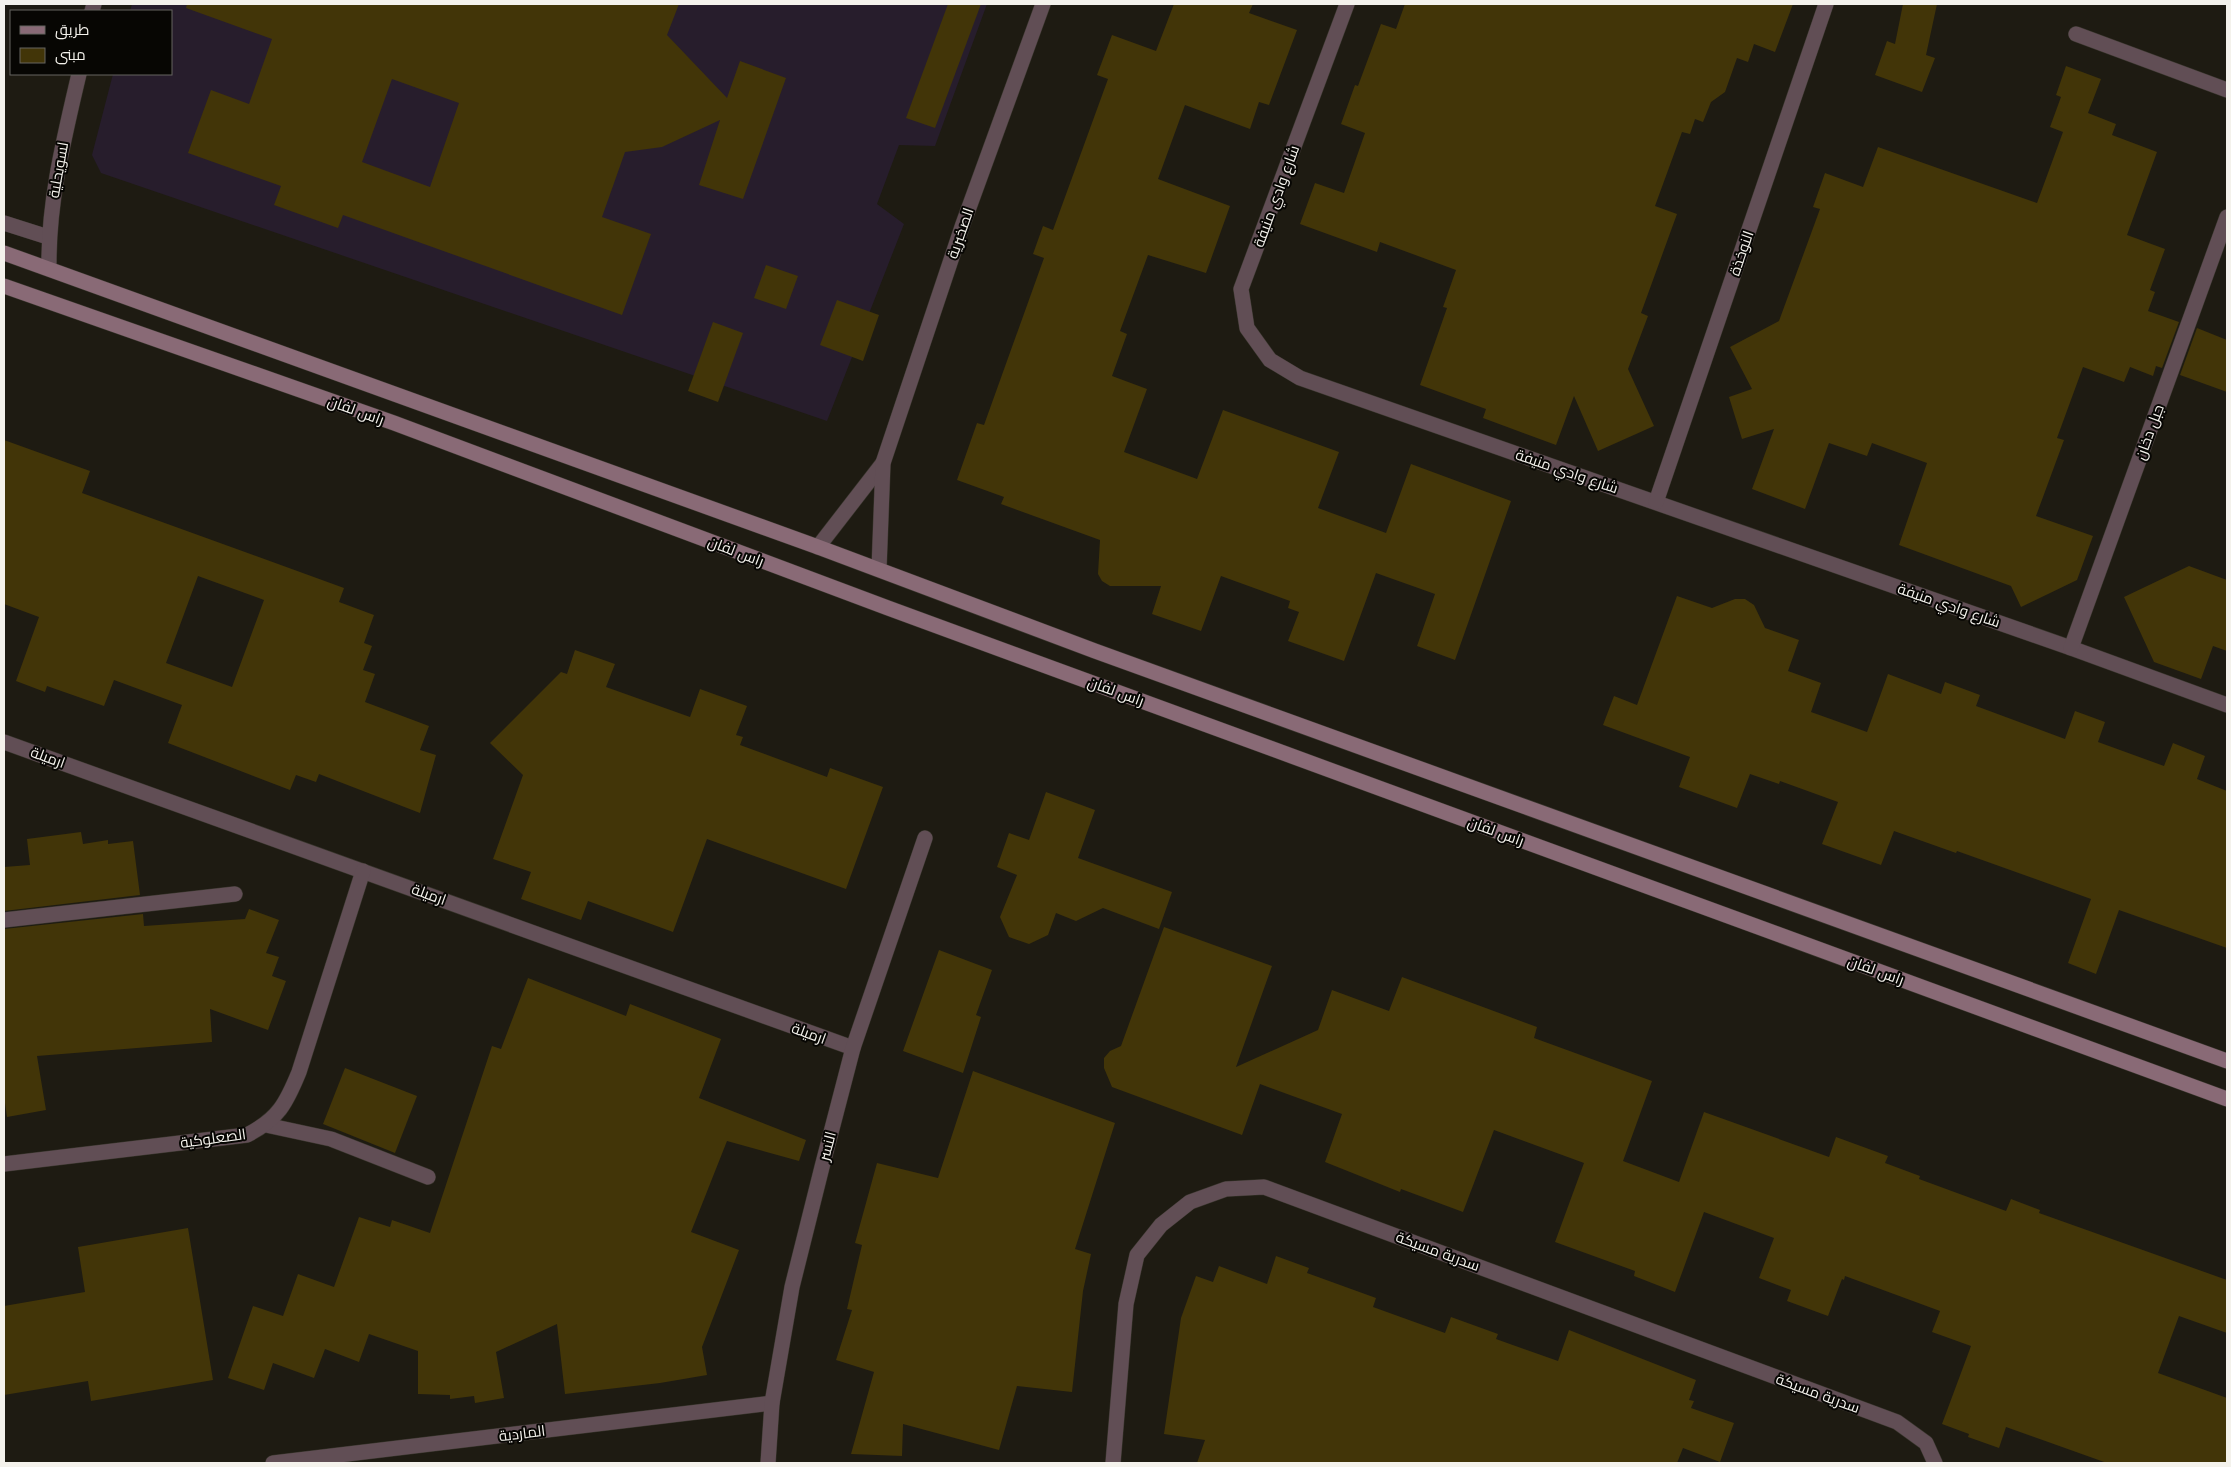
<svg xmlns="http://www.w3.org/2000/svg" width="2231" height="1467" font-family="'Libre Baskerville',Cairo,serif">
  <style>
    .education { fill: #271d2c }
    .building { fill: #423508; fill-rule: evenodd }
    .lines { fill: none; stroke-linecap: round; stroke-linejoin: round }
    .lane-casing { stroke: #38352c; stroke-width: 16 }
    .street-casing { stroke: #38352c; stroke-width: 16 }
    .secondary-casing { stroke: #38352c; stroke-width: 16 }
    .lane { stroke: #614e55; stroke-width: 15 }
    .street { stroke: #614e55; stroke-width: 15 }
    .secondary { stroke: #896a76; stroke-width: 15 }
    .labels { text-anchor: middle; dominant-baseline: central; stroke-width: 4; stroke-linejoin: round; paint-order: stroke }
    .street-label { font-size: 15px; fill: #f4f2ec; stroke: #070603 }
  </style>
  <rect width="100%" height="100%" fill="#1e1b12"/>
  <polygon class="education" points="132,4 987,4 935,146 899,145 877,204 904,224 827,421 101,173 92,155 113,74 171,74 171,11 130,11"/>
  <g class="building">
    <path d="M187,4h492l-12,31 60,63 13,-37 46,17 -43,121 -44,-14 21,-65 -58,27 -37,5 -23,65 49,17 -29,81 -279,-100 -5,13 -64,-23 7,-19 -93,-33 23,-63 38,14 23,-65 -86,-31zM392,79l67,24 -29,84 -68,-25z"/>
    <polygon points="948,4 981,4 935,128 906,118"/>
    <polygon points="1174,4 1253,4 1249,13 1297,30 1269,105 1259,102 1250,129 1185,105 1158,179 1230,206 1206,273 1148,255 1120,331 1127,334 1112,376 1147,389 1124,452 1197,479 1223,410 1339,452 1318,508 1386,533 1411,464 1511,501 1455,660 1417,646 1435,594 1376,573 1344,661 1288,641 1299,612 1288,608 1290,601 1221,576 1201,631 1152,614 1161,586 1110,586 1102,581 1098,574 1100,540 1001,504 1004,497 957,480 977,423 984,425 1044,258 1033,254 1043,226 1053,230 1108,79 1097,75 1112,35 1156,51"/>
    <polygon points="1405,4 1793,4 1775,52 1754,44 1748,62 1737,58 1725,92 1711,102 1703,122 1695,119 1690,134 1682,132 1655,206 1677,214 1641,313 1648,316 1628,369 1654,426 1598,451 1574,396 1556,445 1483,418 1486,409 1420,385 1447,308 1443,307 1456,270 1380,242 1377,252 1300,224 1315,183 1344,193 1365,133 1341,124 1355,85 1358,86 1381,24 1396,29"/>
    <polygon points="1903,4 1937,4 1926,55 1935,58 1922,92 1875,75 1887,41 1895,44"/>
    <polygon points="2066,66 2101,79 2088,113 2116,124 2112,135 2157,152 2127,235 2165,249 2150,290 2155,292 2148,311 2179,322 2162,368 2156,366 2153,376 2130,367 2124,382 2083,367 2057,438 2064,440 2036,516 2093,536 2077,580 2021,607 2011,586 1899,545 1927,463 1872,443 1867,456 1829,443 1805,509 1752,489 1774,429 1742,439 1729,397 1752,389 1730,347 1779,321 1820,209 1813,207 1825,173 1863,187 1878,147 2037,203 2063,132 2050,127 2061,97 2056,95"/>
    <polygon points="766,265 798,276 786,309 754,298"/>
    <polygon points="837,300 879,315 863,361 820,345"/>
    <polygon points="713,322 743,333 718,402 688,391"/>
    <polygon points="2197,328 2227,340 2227,392 2180,375"/>
    <path d="M4,440l86,31 -8,22 262,95 -5,14 35,13 -10,28 8,3 -9,24 12,4 -10,28 64,24 -9,24 16,5 -16,58 -101,-39 -3,8 -20,-7 -6,15 -122,-47 14,-38 -68,-25 -10,26 -57,-20 -2,6 -29,-11 23,-64 -35,-13zM198,576l66,24 -32,87 -66,-24z"/>
    <polygon points="2189,566 2227,580 2227,651 2213,646 2201,679 2154,662 2124,597"/>
    <polygon points="1677,596 1712,608 1735,599 1745,599 1754,605 1765,628 1799,640 1788,671 1821,683 1811,712 1867,732 1888,674 1941,694 1945,682 1980,695 1976,706 2065,739 2075,711 2105,722 2098,742 2164,766 2173,743 2205,756 2197,779 2227,791 2227,948 2119,910 2096,974 2068,963 2091,899 1957,851 1956,853 1894,831 1881,865 1822,844 1838,802 1780,781 1779,784 1750,774 1737,808 1679,787 1690,757 1603,725 1614,696 1637,705"/>
    <polygon points="575,650 615,664 606,687 690,717 700,689 747,706 736,735 743,737 740,745 827,777 830,768 883,787 846,889 707,839 673,932 588,901 581,920 521,899 531,872 493,859 523,775 490,743 561,672 567,674"/>
    <polygon points="1046,792 1095,810 1078,858 1172,892 1159,929 1103,908 1076,921 1056,913 1048,935 1029,944 1009,937 1000,917 1017,875 997,867 1009,833 1029,840"/>
    <polygon points="81,832 83,844 108,840 108,844 133,841 140,895 4,911 4,867 30,865 27,839"/>
    <polygon points="249,909 279,920 266,953 279,957 272,976 286,981 268,1030 210,1009 212,1042 37,1056 46,1110 7,1117 4,1096 4,929 143,914 144,926 245,919"/>
    <polygon points="1164,927 1272,966 1236,1067 1318,1030 1332,990 1389,1011 1402,977 1537,1027 1534,1038 1652,1081 1623,1161 1679,1182 1704,1112 1829,1157 1836,1137 1888,1156 1885,1163 1920,1176 1919,1179 2006,1211 2011,1199 2040,1210 2039,1213 2227,1280 2227,1333 2179,1316 2158,1373 2227,1398 2227,1463 2107,1463 2006,1427 1999,1448 1968,1437 1969,1434 1942,1424 1971,1346 1932,1332 1940,1311 1845,1276 1844,1280 1842,1279 1828,1316 1787,1301 1791,1290 1759,1278 1774,1238 1704,1212 1675,1292 1634,1276 1635,1271 1555,1242 1584,1163 1494,1130 1463,1212 1401,1189 1400,1192 1325,1162 1342,1114 1260,1084 1242,1135 1112,1087 1104,1068 1104,1058 1110,1051 1121,1046"/>
    <polygon points="939,950 992,970 976,1015 981,1017 963,1073 903,1051"/>
    <polygon points="528,978 626,1016 630,1004 721,1039 699,1098 806,1140 799,1161 727,1141 691,1232 739,1250 702,1347 707,1375 660,1383 565,1394 557,1324 496,1352 504,1398 475,1403 474,1396 450,1399 450,1395 418,1394 418,1351 369,1334 359,1362 325,1349 314,1378 273,1363 264,1390 228,1378 253,1306 283,1316 298,1274 334,1287 359,1217 390,1227 392,1220 430,1233 492,1046 501,1049"/>
    <polygon points="345,1068 417,1096 395,1153 323,1124"/>
    <polygon points="973,1071 1115,1123 1075,1249 1091,1254 1083,1291 1072,1392 1017,1386 999,1450 903,1424 902,1456 851,1454 874,1372 836,1360 852,1310 847,1309 862,1245 855,1243 877,1163 938,1178"/>
    <polygon points="188,1228 213,1380 91,1401 88,1381 4,1395 4,1306 85,1292 78,1247"/>
    <polygon points="1276,1256 1309,1268 1307,1273 1376,1298 1373,1307 1445,1333 1451,1317 1498,1334 1496,1339 1558,1361 1569,1330 1696,1380 1689,1400 1694,1401 1691,1408 1734,1423 1720,1462 1683,1448 1677,1463 1197,1463 1205,1440 1164,1434 1181,1318 1196,1276 1213,1282 1219,1266 1267,1284"/>
  </g>
  <g class="lines">
    <defs>
      <g id="lane">
        <polyline points="2076,34 2227,90"/>
        <polyline points="4,920 235,894"/>
        <polyline points="266,1125 331,1139 428,1177"/>
      </g>
      <g id="street">
        <polyline points="1347,4 1241,289 1247,328 1270,360 1300,378 2071,648 2227,705"/>
        <polyline points="92,11 94,4"/>
        <polyline points="4,223 48,237"/>
        <path d="M49,268c-1,-66 15,-130 30,-194"/>
        <polyline points="1656,502 1826,4"/>
        <polyline points="818,547 883,463"/>
        <polyline points="879,569 883,463 963,224 1043,4"/>
        <polyline points="2071,648 2227,217"/>
        <polyline points="4,742 853,1048"/>
        <path d="M4,1164l243,-29c31,-16 39,-31 52,-63l64,-201"/>
        <polyline points="273,1463 772,1403"/>
        <polyline points="768,1463 772,1403 792,1287 822,1167 853,1048 925,838"/>
        <polyline points="1113,1463 1126,1304 1137,1255 1161,1225 1190,1202 1226,1189 1264,1187 1897,1422 1926,1443 1935,1463"/>
      </g>
      <g id="secondary">
        <polyline points="4,253 818,547 1095,651 2227,1061"/>
        <polyline points="4,286 394,423 888,608 2227,1099"/>
      </g>
    </defs>
    <use href="#lane" class="lane-casing"/>
    <use href="#street" class="street-casing"/>
    <use href="#secondary" class="secondary-casing"/>
    <use href="#lane" class="lane"/>
    <use href="#street" class="street"/>
    <use href="#secondary" class="secondary"/>
  </g>
  <g class="labels">
    <g class="street-label">
      <text transform="translate(58 170) rotate(-80)">لسويحلية</text>
      <text transform="translate(1276 196) rotate(-70)">شارع وادي منيفة</text>
      <text transform="translate(960 233) rotate(-71)">الصخبرية</text>
      <text transform="translate(1741 253) rotate(-71)">النوخذة</text>
      <text transform="translate(356 410) rotate(20)">راس لفان</text>
      <text transform="translate(2149 432) rotate(-70)">جبل دخان</text>
      <text transform="translate(1567 471) rotate(19)">شارع وادي منيفة</text>
      <text transform="translate(736 551) rotate(21)">راس لفان</text>
      <text transform="translate(1949 605) rotate(19)">شارع وادي منيفة</text>
      <text transform="translate(1116 691) rotate(20)">راس لفان</text>
      <text transform="translate(48 757) rotate(20)">ارميلة</text>
      <text transform="translate(1496 831) rotate(20)">راس لفان</text>
      <text transform="translate(429 894) rotate(20)">ارميلة</text>
      <text transform="translate(1876 970) rotate(20)">راس لفان</text>
      <text transform="translate(809 1033) rotate(20)">ارميلة</text>
      <text transform="translate(213 1138) rotate(-8)">الصعلوكية</text>
      <text transform="translate(827 1146) rotate(-75)">النسر</text>
      <text transform="translate(1438 1251) rotate(20)">سدرية مسيكة</text>
      <text transform="translate(1818 1393) rotate(20)">سدرية مسيكة</text>
      <text transform="translate(522 1433) rotate(-7)">الماردية</text>
    </g>
  </g>
  <rect width="2231" height="1467" fill="none" stroke="#f4f2ec" stroke-width="10"/>
  <rect x="10" y="10" width="162" height="65" fill="#070603" stroke="#666460"/>
  <rect x="20" y="26" width="25" height="8" fill="#896a76" stroke="#666460"/>
  <text x="55" y="35" font-size="15" fill="#f4f2ec">طريق</text>
  <rect x="20" y="48" width="25" height="15" fill="#423508" stroke="#666460"/>
  <text x="55" y="60" font-size="15" fill="#f4f2ec">مبنى</text>
</svg>
